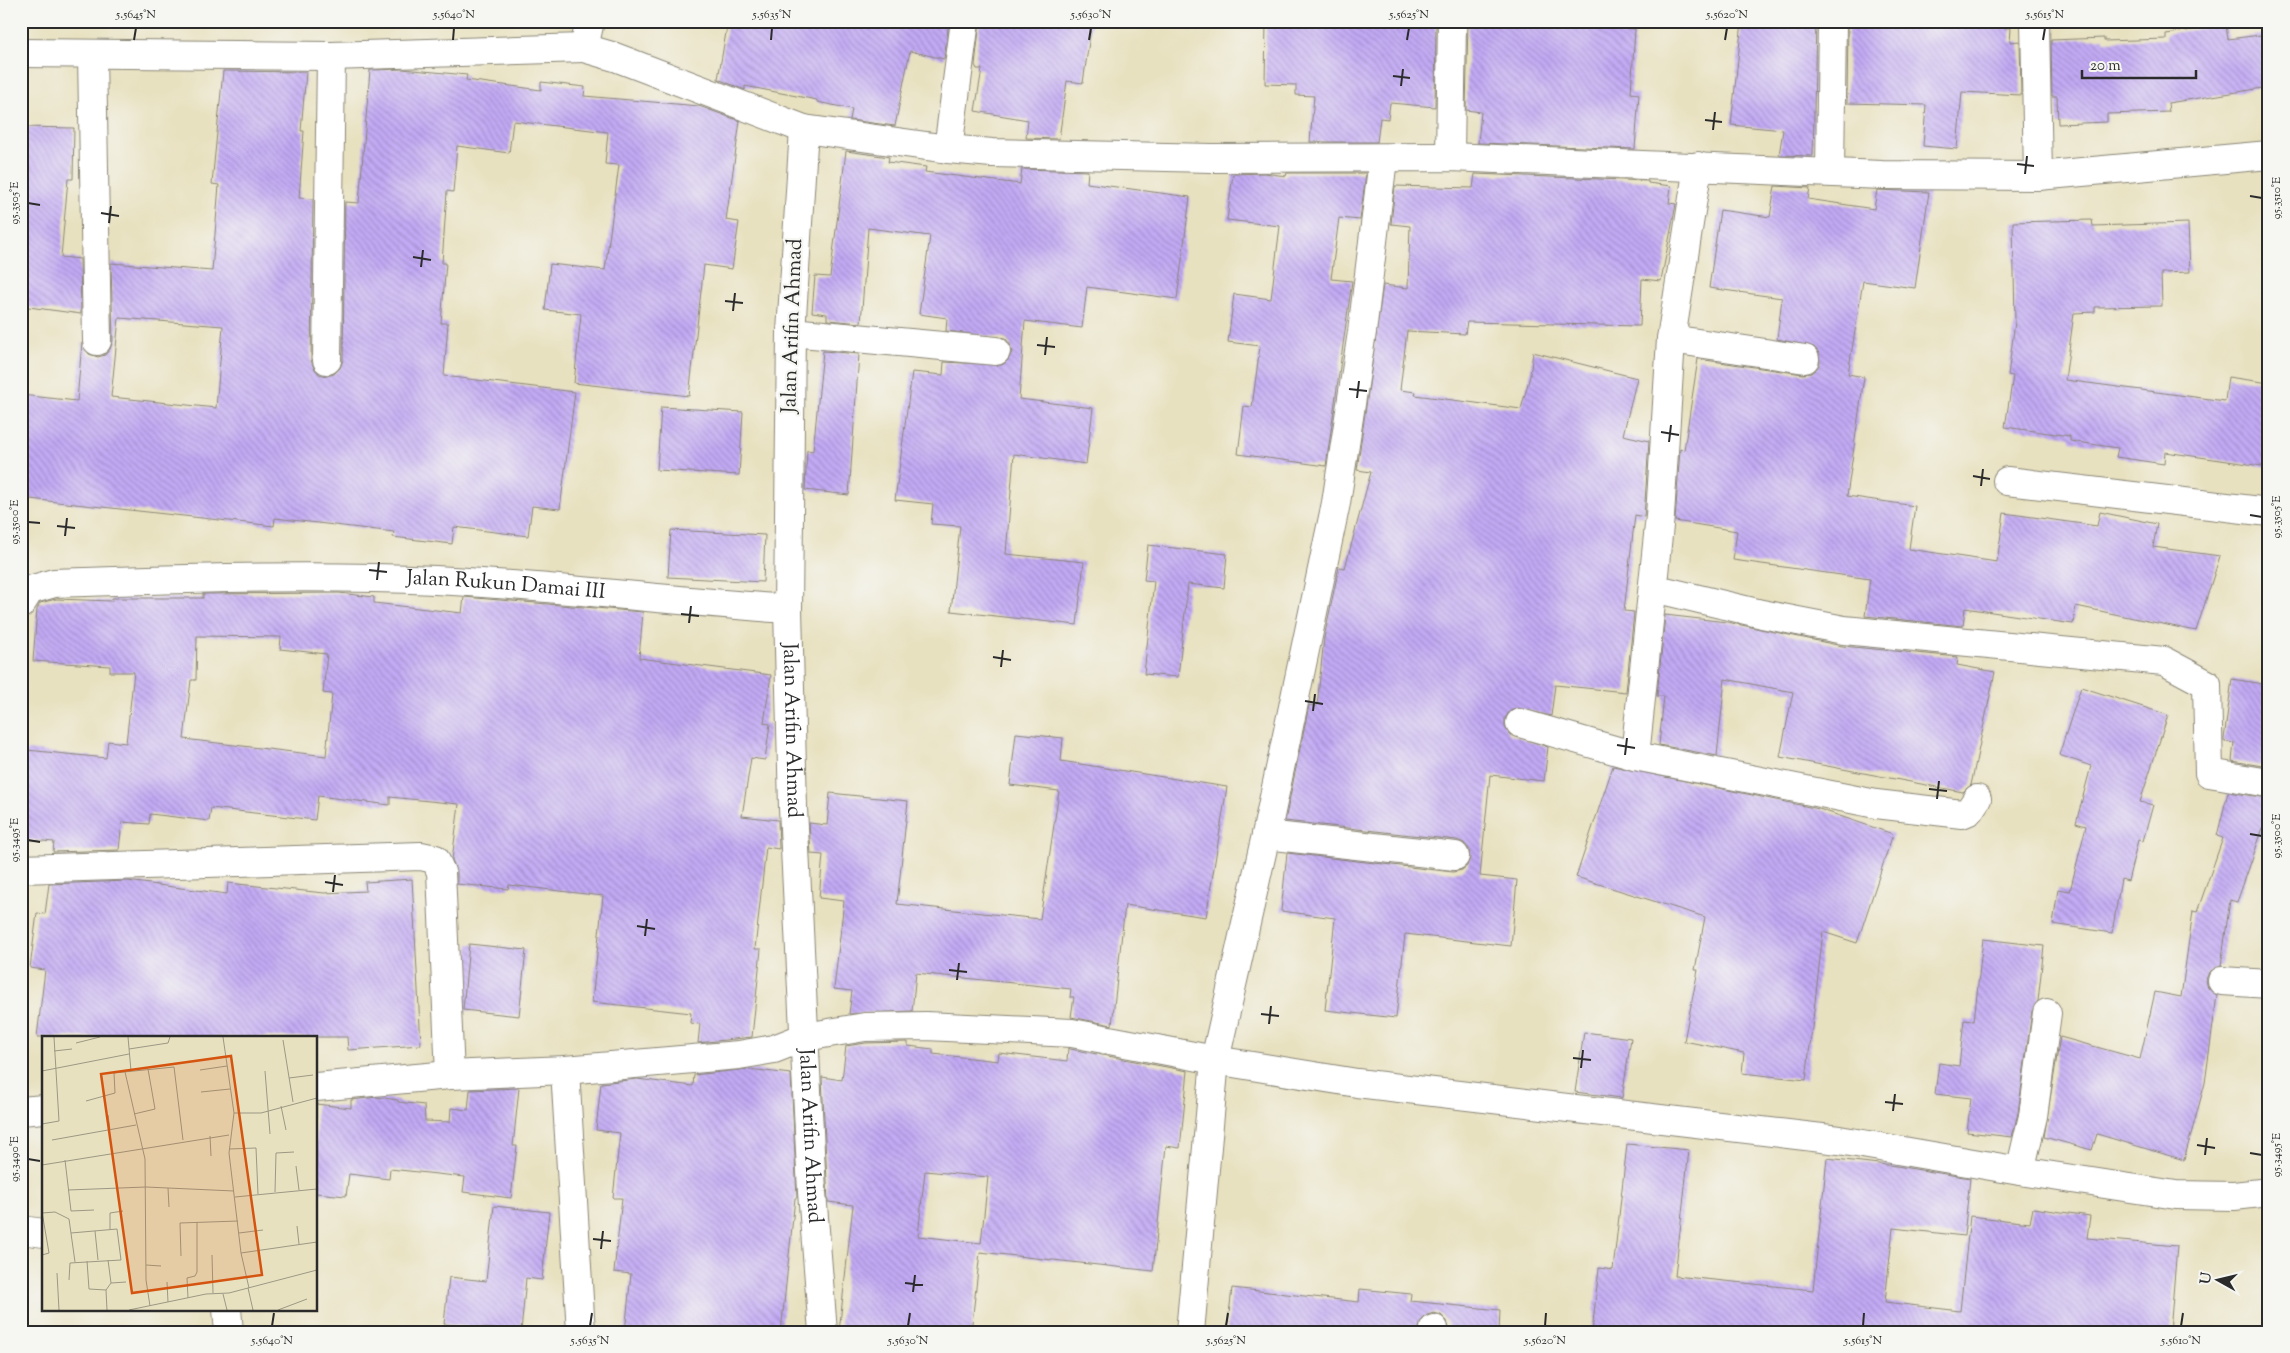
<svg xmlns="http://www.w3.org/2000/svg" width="2290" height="1353" font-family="'Sorts Mill Goudy',serif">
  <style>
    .building { fill: url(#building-back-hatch); fill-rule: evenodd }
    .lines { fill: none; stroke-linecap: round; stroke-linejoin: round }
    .minor-casing { stroke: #8a8676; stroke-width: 30 }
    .minor { stroke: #fff; stroke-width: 28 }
    .ticks { fill: none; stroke: #2b2b2b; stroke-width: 2 }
    .labels { text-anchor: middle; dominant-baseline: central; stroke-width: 4.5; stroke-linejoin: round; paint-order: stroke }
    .street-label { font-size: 21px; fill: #2b2b2b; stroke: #f6f6f2 }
    .inset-road { fill: none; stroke: #9c9884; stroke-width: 1 }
    .view { fill: #d5540f; fill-opacity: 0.15; stroke: #d5540f; stroke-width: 2.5 }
    .inset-edge { fill: none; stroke: #2b2b2b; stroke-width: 2.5 }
    .neatline { fill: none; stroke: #2b2b2b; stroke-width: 2 }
    .ticks-label { font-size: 12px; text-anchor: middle; fill: #2b2b2b }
  </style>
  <defs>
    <pattern id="building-back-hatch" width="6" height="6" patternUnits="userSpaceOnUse" patternTransform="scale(1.25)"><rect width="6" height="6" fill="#c3aaf5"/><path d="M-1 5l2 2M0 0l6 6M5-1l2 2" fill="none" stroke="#9f8bc7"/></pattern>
  </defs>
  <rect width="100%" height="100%" fill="#f6f6f2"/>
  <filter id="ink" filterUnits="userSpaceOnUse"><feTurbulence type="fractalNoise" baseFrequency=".02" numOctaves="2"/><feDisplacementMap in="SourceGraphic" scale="10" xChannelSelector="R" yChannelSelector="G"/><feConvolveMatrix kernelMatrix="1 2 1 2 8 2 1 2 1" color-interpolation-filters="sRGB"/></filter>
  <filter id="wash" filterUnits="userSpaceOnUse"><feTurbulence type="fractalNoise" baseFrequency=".0096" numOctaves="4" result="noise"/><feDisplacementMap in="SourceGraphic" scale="20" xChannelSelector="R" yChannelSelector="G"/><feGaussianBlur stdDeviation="1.12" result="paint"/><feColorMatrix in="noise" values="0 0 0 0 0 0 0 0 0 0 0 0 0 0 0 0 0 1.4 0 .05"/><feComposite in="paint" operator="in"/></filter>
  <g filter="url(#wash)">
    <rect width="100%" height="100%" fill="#e8e1c0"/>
    <g id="blocks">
      <g class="building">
        <polygon points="728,21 949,21 944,59 910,51 895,126 850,120 852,109 817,102 817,100 745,86 745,90 718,79"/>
        <polygon points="980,21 1092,21 1083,83 1067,81 1059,139 1026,138 1028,120 975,111 982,69 977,69 975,65"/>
        <polygon points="1266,21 1436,21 1435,107 1390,103 1388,119 1380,118 1377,142 1310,142 1314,96 1296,95 1296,85 1265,84"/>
        <polygon points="1468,21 1590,21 1589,26 1635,29 1631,93 1639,94 1635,149 1478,143 1481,112 1466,110"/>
        <polygon points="1742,21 1816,21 1813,156 1779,155 1783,130 1731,125"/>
        <polygon points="1848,21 1922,21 1922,25 2011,28 2010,42 2020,41 2021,95 1962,92 1957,149 1923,146 1926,105 1847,103"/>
        <polygon points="2226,25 2228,39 2269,34 2269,87 2168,103 2169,112 2107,114 2107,122 2058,124 2057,96 2052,96 2051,40 2104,38 2104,41 2166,39 2166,34"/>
        <path d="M402,69l65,6 -1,5 75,10v-8l44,5 -1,9 115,10 41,15 -14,99 13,2 -7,47 -28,-4 -15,131 -115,-13 7,-69 -36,-4 5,-46 55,6 14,-105 -14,-1 3,-32 -95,-11 -4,32 -52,-7 -4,46 -6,-1 -5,72h4l-5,60h7l-4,53 131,16 -15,117 -28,-3 -4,30 -74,-9 -2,17 -59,-7 1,-5 -119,-14 -1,8 -253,-28v-103l56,6 5,-59 7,12 9,3 7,-2 5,-6 3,-8 -2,-78 101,8 7,-86 -7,-1 11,-113 83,1 -5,59h3l-5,67 14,1 -2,161 3,8 5,6 8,2 7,-2 6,-6 3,-8 2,-158 14,1 11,-133zM119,318l104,8 -7,82 -105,-11z"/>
        <polygon points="21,127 74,128 73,179 68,179 61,257 80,259 81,314 21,306"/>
        <polygon points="846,151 889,157 888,162 926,167 925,172 1020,184 1022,169 1088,171 1087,183 1190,197 1177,299 1087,287 1082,328 1025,321 1019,399 1093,408 1086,464 1014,454 1006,554 1084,562 1077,625 951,611 960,526 931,524 933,504 895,500 912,372 943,375 944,362 1002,365 1008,360 1012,352 1010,344 1005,338 946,331 947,318 919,314 930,236 868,228 861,323 827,320 827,314 812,312 815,276 830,277"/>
        <polygon points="1264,173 1286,176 1287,173 1366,173 1360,220 1339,218 1331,279 1352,281 1326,466 1238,454 1244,406 1252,407 1260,346 1228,342 1234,294 1271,299 1280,226 1227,220 1233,174"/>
        <polygon points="1475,174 1648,181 1648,183 1671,186 1669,203 1676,204 1661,281 1642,279 1640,326 1467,322 1465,334 1407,331 1400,390 1416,392 1415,395 1521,409 1530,376 1533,352 1637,378 1623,435 1649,441 1644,517 1635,515 1624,611 1634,612 1626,692 1555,685 1551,716 1517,708 1510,711 1505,718 1505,727 1509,734 1548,747 1544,781 1490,775 1480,876 1517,880 1511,946 1405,934 1396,1018 1325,1010 1335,918 1281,911 1287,853 1453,872 1462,870 1467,866 1470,858 1469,849 1464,843 1457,840 1285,821 1309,705 1317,706 1324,638 1339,567 1345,568 1371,472 1357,470 1383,285 1408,288 1410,226 1391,224 1395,186 1473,188"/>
        <polygon points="1775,186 1810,188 1808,199 1874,209 1877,190 1929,192 1915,288 1863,281 1848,374 1864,377 1847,496 1915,506 1909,549 1997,562 2004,513 2097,526 2100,512 2157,524 2153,547 2220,556 2196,631 2076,606 2073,624 1965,608 1963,626 1865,616 1870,579 1733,560 1737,531 1675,521 1680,449 1684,450 1698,359 1803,374 1811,373 1817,368 1820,362 1819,353 1814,347 1777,339 1782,298 1709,288 1720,210 1770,217"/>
        <polygon points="2092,220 2093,226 2188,223 2190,272 2161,273 2162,306 2095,307 2095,312 2074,313 2065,380 2225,401 2228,377 2269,383 2269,467 2165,452 2164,464 2116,457 2118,448 2070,441 2070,436 2005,427 2013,376 2008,375 2015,322 2013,222"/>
        <polygon points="823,351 859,354 849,495 805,490 807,450 813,451"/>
        <polygon points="661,407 743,412 739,475 657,470"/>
        <polygon points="671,530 765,535 763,582 668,577"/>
        <polygon points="1148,545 1227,554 1224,588 1188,584 1178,677 1144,674 1154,581 1144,580"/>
        <path d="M339,593l35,4v6l88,10 2,-16 179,15 -4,46 132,17 -7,48 6,1 -5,36 -14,-2 -9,58 36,4 1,29 -13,-2 -11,102h6l-9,88 -54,6 2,-19 -10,-1 1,-10 -99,-11 11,-106 -94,-11 -1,4 -51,-5v-13l-5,-11 7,-56 -69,-7v8l-72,-9 -3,24 -104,-12 -2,13 -59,-7 -1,10 -27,-2 -3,28 -66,2 1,-10 -33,-3v-34l6,-55 79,8 2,-17 18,2 8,-71h-24v-6l-77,-5 4,-52 3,-6 16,-4 56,2v-3h91v-4zM197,636l84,1 -1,12 47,5 -4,39 9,1 -6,62 -142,-17 7,-59h5z"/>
        <polygon points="1665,615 1727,622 1842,646 1958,657 1957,665 1995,672 1971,785 1963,792 1780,757 1793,692 1725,679 1717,756 1659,745 1664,696 1657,696"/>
        <polygon points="2232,679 2269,685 2269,767 2232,761 2234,743 2224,741 2224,739"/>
        <polygon points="2081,687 2168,715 2140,802 2153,805 2143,841 2138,840 2128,881 2121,879 2112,933 2053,924 2058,889 2070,891 2086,826 2076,823 2091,766 2059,755"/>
        <polygon points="1016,733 1063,738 1061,761 1227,787 1206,917 1125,905 1112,1025 1071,1017 1074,997 1070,997 1071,989 916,973 912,1011 849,1014 852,991 834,989 844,901 819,898 823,855 811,854 809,823 827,825 830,793 908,801 897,904 1040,919 1059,791 1010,785"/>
        <polygon points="1613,766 1819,809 1893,834 1857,943 1823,932 1806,1080 1742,1073 1744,1053 1684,1041 1698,970 1695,970 1705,917 1576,877"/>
        <polygon points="2228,792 2269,798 2269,811 2237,902 2230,900 2221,966 2209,972 2206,980 2208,988 2217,995 2205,1083 2184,1160 2097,1134 2092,1150 2044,1137 2060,1037 2140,1059 2155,992 2181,997 2193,911 2197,912 2223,838 2217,836"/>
        <polygon points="412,879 421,1045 348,1050 347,1037 37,1037 45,970 30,968 37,913 45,914 49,884 127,881 227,894 228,883 324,893 366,891 365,882"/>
        <polygon points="1983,939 2044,946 2038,1001 2032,1011 2018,1113 2012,1137 1967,1132 1971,1098 1935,1094 1939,1063 1959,1066 1964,1020 1974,1021"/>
        <polygon points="469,944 526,950 519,1016 463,1010"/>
        <polygon points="1584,1032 1631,1038 1622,1098 1575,1092"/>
        <path d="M908,1042v4l25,3v5l65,7 1,-8 68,8 1,-13 2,1 118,22 -8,77 -14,-2 -13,125 -173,-19 -9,80h-132l14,-127 -25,-3 -6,-125 20,3 4,-34 20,-3zM925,1171l63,6 -7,66 -63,-7z"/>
        <polygon points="748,1069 791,1074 797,1198 795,1198 781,1332 625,1332 631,1274 614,1272 622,1198 613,1198 620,1133 596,1130 601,1083 637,1079 693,1086 694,1075"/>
        <polygon points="519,1088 513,1146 517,1146 511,1198 463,1192 465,1177 390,1169 389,1179 349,1174 346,1196 316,1193 316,1104 351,1108 351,1100 377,1097 398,1100 398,1102 424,1105 425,1121 450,1122 451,1108 468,1110 470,1090"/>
        <polygon points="1627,1144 1689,1150 1675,1276 1813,1290 1827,1158 1896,1166 1970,1178 1964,1236 1893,1228 1885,1302 1960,1311 1970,1216 2030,1223 2033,1208 2090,1216 2087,1238 2177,1246 2170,1332 1592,1332 1599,1268 1613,1270"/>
        <polygon points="494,1206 549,1212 542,1280 526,1278 521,1332 444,1324 449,1277 486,1281"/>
        <polygon points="1232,1288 1359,1302 1360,1289 1411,1294 1410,1301 1500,1310 1499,1332 1450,1332 1447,1321 1441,1315 1434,1313 1427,1315 1421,1321 1418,1332 1227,1332"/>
      </g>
    </g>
  </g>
  <g filter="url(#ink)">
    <use href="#blocks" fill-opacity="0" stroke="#8a8676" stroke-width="1"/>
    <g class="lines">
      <defs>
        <g id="minor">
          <polyline points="590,21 584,48 615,57 804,129 948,149 992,153 1211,158 1450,157 1882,175 2038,176 2269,155"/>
          <polyline points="2035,21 2038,176"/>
          <polyline points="21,53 331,56 584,48"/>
          <polyline points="92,54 97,341"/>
          <path id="s1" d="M804,129l-13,203 -3,277 5,199 19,384 11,140"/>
          <polyline points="948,149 965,21"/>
          <polyline points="1450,157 1452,21"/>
          <polyline points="1698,166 1671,339 1660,516 1635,756 1876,804 1962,814 1969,811 1977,799"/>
          <polyline points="1830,172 1832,21"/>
          <polyline points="791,332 996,351"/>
          <polyline points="1671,339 1805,359"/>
          <polyline points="327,360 331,56"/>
          <polyline points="2007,481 2269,512"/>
          <polyline points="1653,588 1762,614 1844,630 2164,661 2207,684 2209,773 2269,783"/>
          <path id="s2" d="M21,604l9,-14 24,-7c127,-4 254,-9 381,-3 118,6 235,21 353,29"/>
          <polyline points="1520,723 1635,756"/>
          <polyline points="1266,835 1455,856"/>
          <polyline points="21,869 421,856 435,859 441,872 450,1075"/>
          <polyline points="2222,981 2269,984"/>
          <polyline points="565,1070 581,1332"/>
          <polyline points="316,1087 450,1075 565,1070 739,1055 774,1049 805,1037 865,1027 926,1026 1072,1033 1215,1060 1357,1083 1839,1140 2020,1171 2176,1195 2234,1196 2269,1192"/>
          <polyline points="21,1111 44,1109"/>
          <polyline points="2020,1171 2033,1116 2047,1013"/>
          <polyline points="21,1230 44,1233"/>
          <polyline points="227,1309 229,1332"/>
          <polyline points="1190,1332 1215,1060 1266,835 1336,503 1362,332 1383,159"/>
          <polyline points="1434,1332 1434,1329"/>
        </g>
      </defs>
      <use href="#minor" class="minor-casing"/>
      <use href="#minor" class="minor"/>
    </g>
  </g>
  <path class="ticks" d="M134,40l2,-12M453,40l1,-12M771,40l1,-12M1089,40l2,-12M1407,40l2,-12M1725,40l2,-12M2043,40l2,-12M1393,76l17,2M1401,86l2,-17M1705,120l17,2M1713,130l2,-18M2017,164l17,2M2025,174l2,-18M2250,196l12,2M28,203l12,2M101,213l18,3M109,223l2,-17M413,257l18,3M421,267l2,-17M725,301l18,2M733,311l2,-18M1037,345l18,2M1045,355l2,-18M1349,389l18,2M1357,398l2,-17M1661,432l18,3M1669,442l2,-17M1973,476l17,3M1981,486l2,-17M2250,515l12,2M28,522l12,1M57,526l18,2M65,536l2,-18M369,570l18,2M377,580l2,-18M681,614l18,2M689,623l2,-17M993,657l18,3M1001,667l2,-17M1305,701l18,3M1313,711l2,-17M1617,745l18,3M1625,755l2,-17M1929,789l18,2M1937,799l2,-18M2250,834l12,2M28,840l12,2M325,882l18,3M333,892l2,-17M637,926l18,3M645,936l2,-17M949,970l18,2M957,980l2,-17M1261,1014l18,2M1269,1024l2,-18M1573,1058l18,2M1581,1068l2,-18M1885,1102l18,2M1893,1111l2,-17M2197,1145l18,3M2250,1153l12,2M2205,1155l2,-17M28,1159l12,2M593,1239l18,2M601,1249l2,-18M905,1283l18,2M913,1292l2,-17M272,1326l2,-13M590,1326l2,-13M908,1326l2,-13M1226,1326l2,-13M1545,1326l1,-13M1863,1326l1,-13M2181,1326l2,-13"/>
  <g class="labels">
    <g class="street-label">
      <text transform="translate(793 326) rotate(-88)">Jalan Arifin Ahmad</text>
      <text stroke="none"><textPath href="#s2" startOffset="494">Jalan Rukun Damai III</textPath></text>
      <text stroke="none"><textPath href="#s1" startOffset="602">Jalan Arifin Ahmad</textPath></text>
      <text stroke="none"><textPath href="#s1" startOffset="1008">Jalan Arifin Ahmad</textPath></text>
    </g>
  </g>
  <g transform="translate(42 1036)">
    <rect width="275" height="275" fill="#e8e1c0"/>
    <path class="inset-road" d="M86,1l3,34M181,1l11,76M241,4l10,62M34,7l24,-6M87,13l39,-6 2,-6M12,15l18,-2M158,34l27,-4M0,35l87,-17M223,35l5,63M83,36l20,87 1,121 4,26M247,42l24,-3M159,56l29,-3M44,65l29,-8 -1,-20 60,-6 9,73M239,70l5,24M92,78l21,-5 -7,-40M66,79l2,15M0,88l17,-3 -5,-84M168,100l1,20M10,104l84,-15M187,113l27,-1 2,46M23,124l6,51 23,-1M0,129l187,-30M254,130l3,24M126,152l1,19M26,154l78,-3 88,4M233,156l1,-39 18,-1M193,161l82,-8M0,176l7,41 -7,2M0,177l13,-1 14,7 6,43M255,190l2,18M68,193v-16l13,-2M53,195l3,29M197,197l24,-3M199,217l76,-11M170,219l1,38M139,220l-1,-33 58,-2M45,225l2,28 17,1M104,229l15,1M15,237l2,37M27,244l1,-17 51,-3 -4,-31 -46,4M125,246l1,20M69,247l15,-1M206,252l5,22M207,252l-8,-35 -12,-100 5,-40h27l56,-15M181,258l4,16M146,262l-1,-20 8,-2 2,-4v-50M65,274l-1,-20 5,-7 -3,-23M87,274l77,-16 23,-1 88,-23M236,274l29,-11"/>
    <path class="view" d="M189,20l31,219 -130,18 -31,-219z"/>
    <rect width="275" height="275" class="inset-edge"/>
  </g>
  <rect width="2290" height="1353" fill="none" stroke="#f6f6f2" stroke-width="55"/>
  <g transform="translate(2218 1280) rotate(278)" stroke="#f6f6f2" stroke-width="4" paint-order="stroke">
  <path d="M0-4L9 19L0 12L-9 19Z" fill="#2b2b2b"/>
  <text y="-8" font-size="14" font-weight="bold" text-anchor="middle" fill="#2b2b2b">U</text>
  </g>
  <path d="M2082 70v8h114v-8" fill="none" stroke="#2b2b2b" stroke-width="2.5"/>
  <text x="2090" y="70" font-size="15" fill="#2b2b2b" stroke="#f6f6f2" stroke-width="4" paint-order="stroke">20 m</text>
  <rect x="28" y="28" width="2234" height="1298" class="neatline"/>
  <g class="ticks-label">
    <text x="136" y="18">5.5645°N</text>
    <text x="454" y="18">5.5640°N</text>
    <text x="772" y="18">5.5635°N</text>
    <text x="1091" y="18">5.5630°N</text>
    <text x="1409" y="18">5.5625°N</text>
    <text x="1727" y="18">5.5620°N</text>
    <text x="2045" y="18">5.5615°N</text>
    <text transform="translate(2276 198) rotate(-90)" y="4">95.3510°E</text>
    <text transform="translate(14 203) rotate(-90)" y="4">95.3505°E</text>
    <text transform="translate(2276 517) rotate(-90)" y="4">95.3505°E</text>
    <text transform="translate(14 522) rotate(-90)" y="4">95.3500°E</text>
    <text transform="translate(2276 836) rotate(-90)" y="4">95.3500°E</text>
    <text transform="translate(14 840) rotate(-90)" y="4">95.3495°E</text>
    <text transform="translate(2276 1155) rotate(-90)" y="4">95.3495°E</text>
    <text transform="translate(14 1159) rotate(-90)" y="4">95.3490°E</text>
    <text x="272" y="1344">5.5640°N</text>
    <text x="590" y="1344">5.5635°N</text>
    <text x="908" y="1344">5.5630°N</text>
    <text x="1226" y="1344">5.5625°N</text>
    <text x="1545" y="1344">5.5620°N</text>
    <text x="1863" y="1344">5.5615°N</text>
    <text x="2181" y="1344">5.5610°N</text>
  </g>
</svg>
